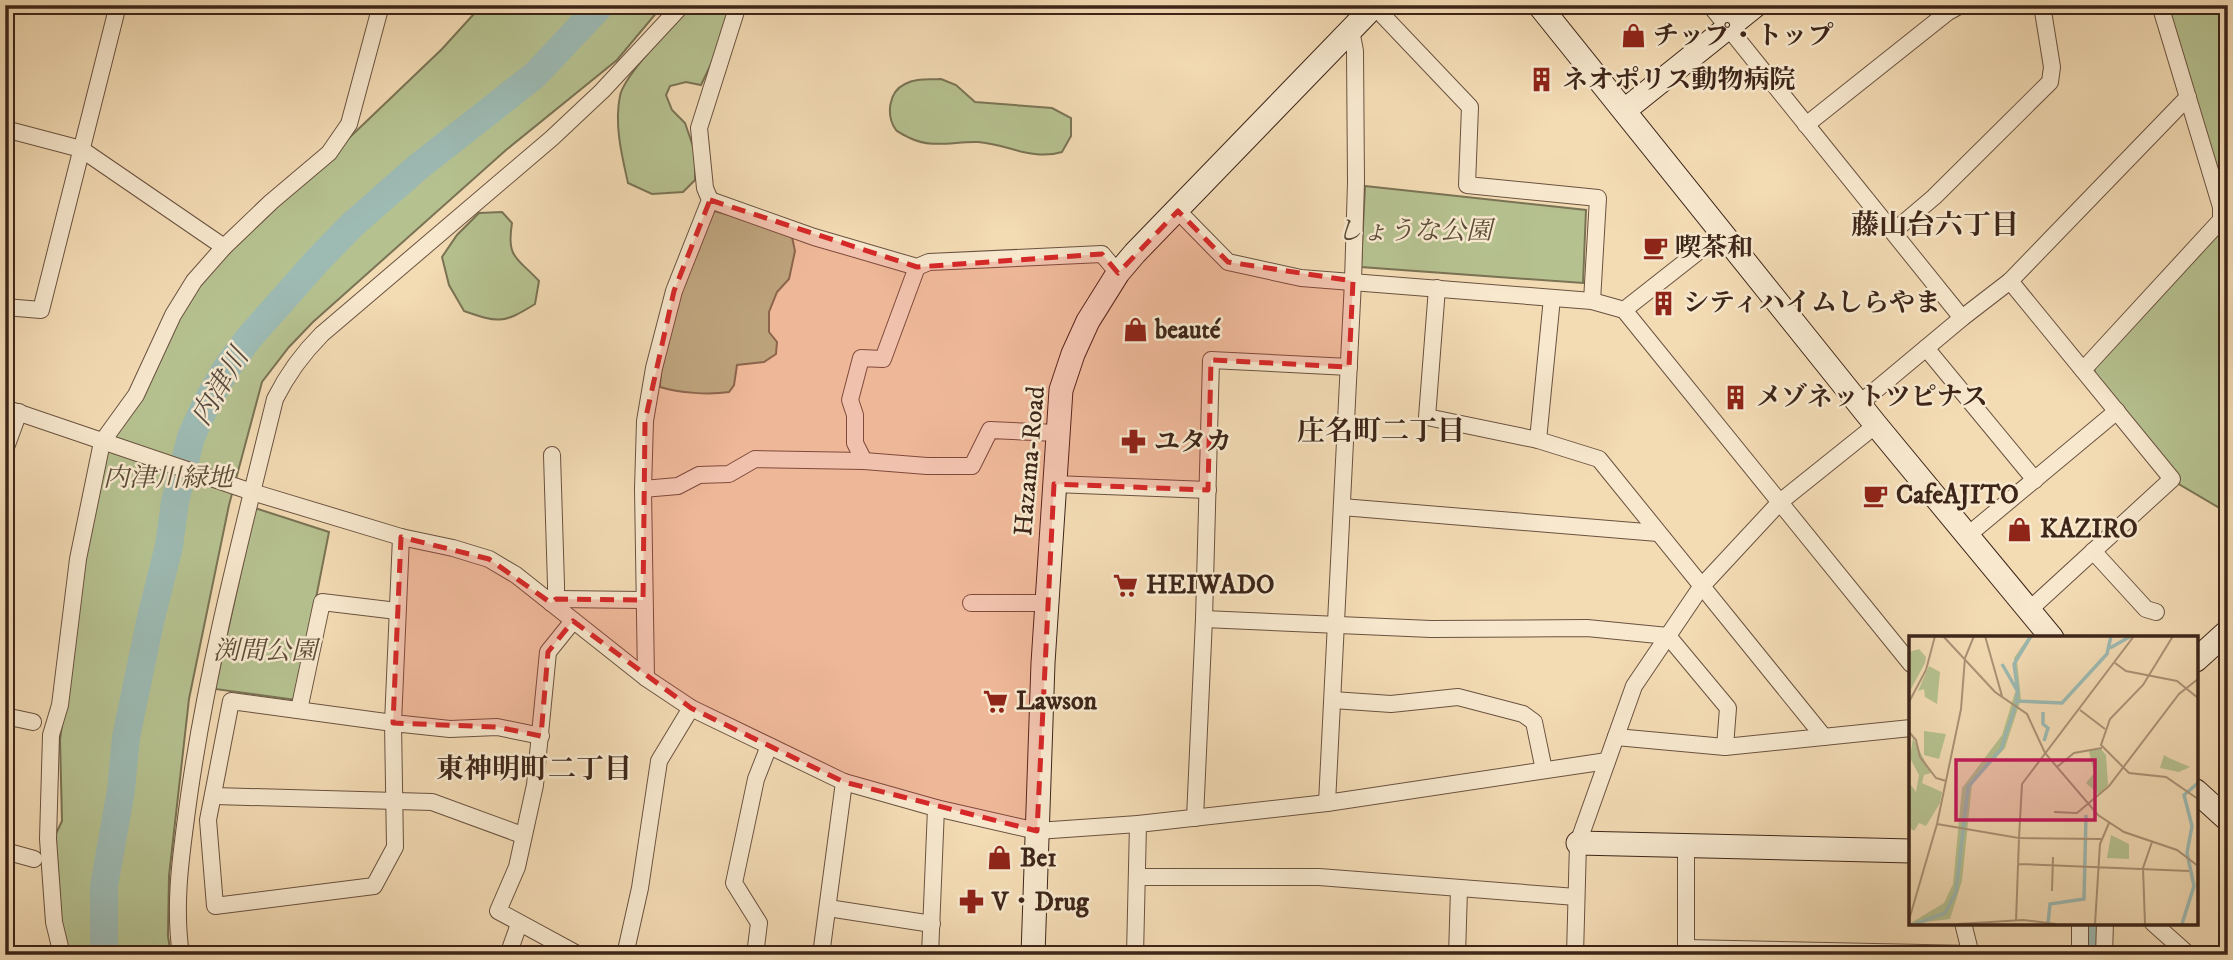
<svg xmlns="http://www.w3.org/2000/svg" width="2233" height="960" font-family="'IM FELL DW Pica','Noto Serif JP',serif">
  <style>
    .green { fill: #b6c190; stroke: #7a7354; stroke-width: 2 }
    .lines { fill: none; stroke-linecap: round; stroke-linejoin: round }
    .river { stroke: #9dbab3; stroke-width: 28 }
    .street-casing { stroke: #6a5240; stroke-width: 18 }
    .secondary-casing { stroke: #3d2519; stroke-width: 25 }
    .street { stroke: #f7e8ce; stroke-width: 16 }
    .secondary { stroke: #f7e8ce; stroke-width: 23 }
    .marked { fill: #d62828; fill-opacity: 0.2; stroke: #d62828; stroke-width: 5; stroke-dasharray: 14 9; stroke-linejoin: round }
    .labels { text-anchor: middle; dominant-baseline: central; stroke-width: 5; stroke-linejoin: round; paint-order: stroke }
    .poi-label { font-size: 26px; font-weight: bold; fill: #3d2519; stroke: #f7e8ce; text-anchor: start }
    .park-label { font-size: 26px; font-style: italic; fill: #5b4c37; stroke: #f7e8ce }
    .street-label { font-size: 26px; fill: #3d2519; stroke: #f7e8ce }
    .neighbourhood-label { font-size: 28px; font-weight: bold; fill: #3d2519; stroke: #f7e8ce }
    .water-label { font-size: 28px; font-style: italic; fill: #554a40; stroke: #f7e8ce }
    .inset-river { fill: none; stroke: #9dbab3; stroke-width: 3.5 }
    .inset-road { fill: none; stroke: #aa9276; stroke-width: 2 }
    .view { fill: #c2185b; fill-opacity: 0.15; stroke: #c2185b; stroke-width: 3.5 }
    .inset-edge { fill: none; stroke: #3d2519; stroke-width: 3.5 }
  </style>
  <rect width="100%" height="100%" fill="#f3dbb4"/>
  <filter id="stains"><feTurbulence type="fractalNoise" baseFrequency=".00286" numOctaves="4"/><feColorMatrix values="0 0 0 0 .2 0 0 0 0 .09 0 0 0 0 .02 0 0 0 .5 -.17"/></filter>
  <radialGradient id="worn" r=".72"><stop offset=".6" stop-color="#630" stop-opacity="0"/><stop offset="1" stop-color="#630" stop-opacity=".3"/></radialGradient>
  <g class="green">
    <polygon points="482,5 663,5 617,60 506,150 313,322 289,347 262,382 229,505 189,699 169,876 168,936 171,955 67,955 58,913 54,838 62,821 60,740 81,572 105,452 182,310 208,273 442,49"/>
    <path d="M691,5h39l-17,55 -12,25 -15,-3 -16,4 -4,9 6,15 13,13 10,29v28l-12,12 -31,2 -24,-11c-6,-27 -14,-58 -8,-87 4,-21 55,-73 71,-91z"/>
    <polygon points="2167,5 2228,5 2228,205"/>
    <path d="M941,79l15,6 19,17 77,6 19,10v18l-9,16c-30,9 -55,-8 -84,-10 -22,-1 -47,7 -68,-4 -4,-2 -11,-5 -14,-8 -10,-14 -8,-38 9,-46 11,-6 24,-4 36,-5z"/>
    <polygon points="1365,186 1586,210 1583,283 1361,267"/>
    <path d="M714,211l40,10 38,16 3,14 -6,28 -12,13 -8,20v20l8,10 -1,12 -12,8 -27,3 -3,20 -5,7c-20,3 -50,1 -69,-5 2,-62 30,-120 54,-176z"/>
    <path d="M502,212l10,11c-6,36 6,35 27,58l-4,23c-32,20 -37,19 -71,7l-15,-26 -7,-28 15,-22 22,-22z"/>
    <polygon points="2228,222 2228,513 2177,483 2094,374 2095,367"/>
    <polygon points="255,508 329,532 296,700 215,689"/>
  </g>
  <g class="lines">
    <g class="river">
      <polyline points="104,955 104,886 121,790 126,737 150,622 169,546 175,502 191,437 206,404 226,369 248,339 317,261 352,225 418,167 535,75 601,5"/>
      <polyline points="2093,955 2094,923"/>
    </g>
    <defs>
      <g id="street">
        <polyline points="1710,5 1962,318"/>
        <polyline points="1374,6 1470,107 1467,185 1598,198 1592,301"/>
        <polyline points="1806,125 1948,12 1961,5"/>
        <polyline points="5,129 81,149 224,247 271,202 329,153 349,124 381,5"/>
        <polyline points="710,200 814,237 917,267 929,262 1102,254 1118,273"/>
        <polyline points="1178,211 1228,262 1301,278 1592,301 1624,310 1911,664"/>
        <polyline points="1894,231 1934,197 2050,82 2052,67 2042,5"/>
        <polyline points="2010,281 2172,479 2029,610"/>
        <polyline points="1437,288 1427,417 1538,440 1599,459 1824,737"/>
        <polyline points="5,307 41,310 118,5"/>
        <polyline points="1624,310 1722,233"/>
        <polyline points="1926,348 2035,480"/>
        <polyline points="2083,370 2221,220 2221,207 2160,5"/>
        <polyline points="1859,404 1962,318 2010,281 2188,97"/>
        <polyline points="5,408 252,492 401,537 453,548 489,559 516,575 646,678 691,708 844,782 936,808 1037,831 1138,824 1327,803 1607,761"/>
        <polyline points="1538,440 1552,298"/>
        <polyline points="5,450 19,412"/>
        <polyline points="864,461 855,443 855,415 850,400 861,358 883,359 917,267"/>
        <polyline points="1054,484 1208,490"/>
        <polyline points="643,489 678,486 699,475 729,474 755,459 864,461 927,466 972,466 990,430 1058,433"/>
        <polyline points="1342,507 1658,533"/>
        <polyline points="1968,535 2117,411"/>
        <polyline points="401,537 393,723 395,847 374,886 215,906 208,820 231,701 393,723 450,729 497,727 541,736"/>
        <polyline points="2093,551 2146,609 2156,612"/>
        <polyline points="556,599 643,600"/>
        <polyline points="551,603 556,599 556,585 552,455"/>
        <polyline points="971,603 1047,603"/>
        <polyline points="1204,619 1431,629 1587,628 1668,636 1728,708 1725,747"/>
        <polyline points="573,621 548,652 535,785 517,867 498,911 579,955"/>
        <polyline points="646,678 643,489 645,421 654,368 674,291 710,200 705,188 699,128 738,5"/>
        <polyline points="1333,700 1391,704 1458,697 1523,714 1534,722 1544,770"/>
        <polyline points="299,710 322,602 397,611"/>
        <polyline points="5,716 33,722"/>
        <polyline points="1616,737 1725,747 1911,728"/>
        <polyline points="215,796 432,802 522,835"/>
        <polyline points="1327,803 1353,281 1356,182 1355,51 1351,30"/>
        <polyline points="1195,818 1204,619 1211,360 1349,367"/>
        <polyline points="5,851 34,859"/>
        <polyline points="1137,877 1319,877 1576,897"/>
        <polyline points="828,908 932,924"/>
        <polyline points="1963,923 1971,955"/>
        <polyline points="2153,923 2189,955"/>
        <polyline points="1686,948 1971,954"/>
        <polyline points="62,955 54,922 48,839 51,735 60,705 78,559 102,442 136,395 173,315 194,281 224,247"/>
        <path d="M181,955c-8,-54 1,-106 8,-159 19,-134 54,-266 86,-397 13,-26 27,-45 47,-65l230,-196 50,-47 80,-86"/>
        <polyline points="508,955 519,924"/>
        <polyline points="625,955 640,888 659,761 691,708"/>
        <polyline points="755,955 759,923 734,883 756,779 769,746"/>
        <polyline points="821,955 844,782"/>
        <polyline points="930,955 936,808"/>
        <polyline points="1135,955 1138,824"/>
        <polyline points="1457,955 1459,889"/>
        <polyline points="1575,955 1578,843 1634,686 1701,587 1780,502 1876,425"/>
        <polyline points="1686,955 1686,845"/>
        <polyline points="2080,955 2080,923"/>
        <polyline points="2104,955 2105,923"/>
      </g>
      <g id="secondary">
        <polyline points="1539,5 1876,425 2052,638"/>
        <polyline points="1625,110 1756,5"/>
        <polyline points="2196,660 2228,631"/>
        <polyline points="2196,791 2228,820"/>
        <polyline points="1578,843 1911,851"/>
        <polyline points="1033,955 1043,663 1061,390 1073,354 1088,321 1118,273 1135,253 1375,5"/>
      </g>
    </defs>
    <use href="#street" class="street-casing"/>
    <use href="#secondary" class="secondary-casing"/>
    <use href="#street" class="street"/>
    <use href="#secondary" class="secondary"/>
  </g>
  <path class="marked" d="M710,200l207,67 185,-13 16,19 60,-62 50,51 125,19 -4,86 -138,-7 -3,130 -154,-6 -17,347 -193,-49 -153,-74 -118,-87 -25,31 -7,84 -44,-9 -104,-4 8,-186 88,22 62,44 5,-4 87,1 2,-179 29,-130z"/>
  <defs>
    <symbol id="shop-bare" viewBox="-9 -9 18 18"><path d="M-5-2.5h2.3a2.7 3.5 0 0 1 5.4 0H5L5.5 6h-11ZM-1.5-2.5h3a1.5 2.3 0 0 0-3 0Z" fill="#8f2418" stroke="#f7e8ce" stroke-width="2.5" paint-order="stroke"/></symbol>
    <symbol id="building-bare" viewBox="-9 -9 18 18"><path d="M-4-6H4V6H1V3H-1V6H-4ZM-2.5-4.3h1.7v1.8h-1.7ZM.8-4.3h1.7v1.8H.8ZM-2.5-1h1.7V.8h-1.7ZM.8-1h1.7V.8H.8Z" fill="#8f2418" stroke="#f7e8ce" stroke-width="2.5" paint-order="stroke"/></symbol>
    <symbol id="cafe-bare" viewBox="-9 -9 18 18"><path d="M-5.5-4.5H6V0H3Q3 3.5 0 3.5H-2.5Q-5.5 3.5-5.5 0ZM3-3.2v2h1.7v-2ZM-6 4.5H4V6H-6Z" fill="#8f2418" stroke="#f7e8ce" stroke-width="2.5" paint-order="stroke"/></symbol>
    <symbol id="pharmacy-bare" viewBox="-9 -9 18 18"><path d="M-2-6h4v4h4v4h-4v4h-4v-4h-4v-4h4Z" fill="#8f2418" stroke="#f7e8ce" stroke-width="2.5" paint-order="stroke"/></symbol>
    <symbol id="supermarket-bare" viewBox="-9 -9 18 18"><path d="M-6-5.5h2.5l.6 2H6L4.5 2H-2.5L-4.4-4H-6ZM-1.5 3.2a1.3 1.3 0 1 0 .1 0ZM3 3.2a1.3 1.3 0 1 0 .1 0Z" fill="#8f2418" stroke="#f7e8ce" stroke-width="2.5" paint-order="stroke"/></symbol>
  </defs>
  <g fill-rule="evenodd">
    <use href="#shop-bare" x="1616" y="18" width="35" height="35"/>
    <use href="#building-bare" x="1524" y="62" width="35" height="35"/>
    <use href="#cafe-bare" x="1638" y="230" width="35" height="35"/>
    <use href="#building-bare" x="1646" y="286" width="35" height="35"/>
    <use href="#shop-bare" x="1118" y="312" width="35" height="35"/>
    <use href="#building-bare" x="1718" y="380" width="35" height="35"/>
    <use href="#pharmacy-bare" x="1116" y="424" width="35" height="35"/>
    <use href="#cafe-bare" x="1858" y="478" width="35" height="35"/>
    <use href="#shop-bare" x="2002" y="512" width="35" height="35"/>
    <use href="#supermarket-bare" x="1108" y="568" width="35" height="35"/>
    <use href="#supermarket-bare" x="978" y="684" width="35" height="35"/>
    <use href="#shop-bare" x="982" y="840" width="35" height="35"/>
    <use href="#pharmacy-bare" x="954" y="884" width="35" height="35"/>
  </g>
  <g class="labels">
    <g class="poi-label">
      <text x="1653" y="36">チップ・トップ</text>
      <text x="1562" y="80">ネオポリス動物病院</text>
      <text x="1675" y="248">喫茶和</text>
      <text x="1683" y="303">シティハイムしらやま</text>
      <text x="1155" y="330">beauté</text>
      <text x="1756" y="397">メゾネットツピナス</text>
      <text x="1154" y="442">ユタカ</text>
      <text x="1896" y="495">CafeAJITO</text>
      <text x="2040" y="529">KAZIRO</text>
      <text x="1146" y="585">HEIWADO</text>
      <text x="1016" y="701">Lawson</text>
      <text x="1020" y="858">Be1</text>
      <text x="992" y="902">V・Drug</text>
    </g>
    <g class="park-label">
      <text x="1414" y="231">しょうな公園</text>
      <text x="168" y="478">内津川緑地</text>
      <text x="265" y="651">渕間公園</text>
    </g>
    <g class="street-label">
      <text transform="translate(1030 461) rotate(-85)">Hazama-Road</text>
    </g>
    <g class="neighbourhood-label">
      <text x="1935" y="225">藤山台六丁目</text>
      <text x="1381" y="431">庄名町二丁目</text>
      <text x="534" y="769">東神明町二丁目</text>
    </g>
    <g class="water-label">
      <text transform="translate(220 387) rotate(-59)">内津川</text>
    </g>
  </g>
  <g transform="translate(1909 636)">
    <rect width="289" height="289" fill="#f3dbb4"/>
    <path d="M120,0h4l-16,25 4,38 -16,49 -33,36 -10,97 -12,38 -41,5 35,-21 9,-19 9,-96 40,-53 15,-49 -3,-28zM10,13l7,8 -1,6 -14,26 -2,-37zM20,30l11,6 -3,32 -12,-7 -1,-8 -6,2zM15,95l22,3 -7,25 -15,-4zM4,102l18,35 -7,2 -2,8 20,9 -2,11 -14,23 -7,-3 -5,8 -4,-3 -1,-38 2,-5 5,7 3,-17 -9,-17zM192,113l5,6 2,30 -10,9 -12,-11 8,-10 -5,-22zM255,119l5,3 21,9 -11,5 -19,-4zM202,199l18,9v15l-22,-1z" fill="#b6c190"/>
    <path class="inset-river" d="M201,12l21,-12M93,28l16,28 -2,9M109,56l-4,-28 17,-28M134,76v12l5,4 -4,13M6,288l30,-11 11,-21 12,-105 33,-38 16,-48 45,2 45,-49 4,-18M139,288l2,-20 34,-5 2,-84M273,288l12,-38 -7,-33 5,-27 -8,-31 14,-12"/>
    <path class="inset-road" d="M34,0l52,56 32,22 18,39 53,62 26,17 53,18 21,16M76,0l17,60M264,0l-30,49 -33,34 -9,26 28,28 37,4 32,22M206,27l11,8 51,10 21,17M0,66l17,-32 9,-34M171,74l25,19M0,96l7,8 4,17 16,21 10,3M148,131l17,-14 28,-5M145,176l23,1 32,-27 70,-92 19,-15M28,188l82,14 -3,83M192,203l-82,-1 3,-54 112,-148M110,228l170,7M143,255l1,-34M0,284l28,-96 24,-115 4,-51 9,-22M49,288l65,-4 33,4M186,288l5,-80 9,-21M236,288l-2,-56 9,-26"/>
    <path class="view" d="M47,124h139v60h-139z"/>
    <rect width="289" height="289" class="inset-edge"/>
  </g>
  <rect width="2233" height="960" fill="none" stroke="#f3dbb4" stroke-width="28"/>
  <rect x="7" y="7" width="2219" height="946" fill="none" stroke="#3d2519" stroke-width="3.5"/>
  <rect x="14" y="14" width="2205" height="932" fill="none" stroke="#3d2519" stroke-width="2"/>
  <rect width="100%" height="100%" filter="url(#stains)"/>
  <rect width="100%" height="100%" fill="url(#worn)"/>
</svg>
